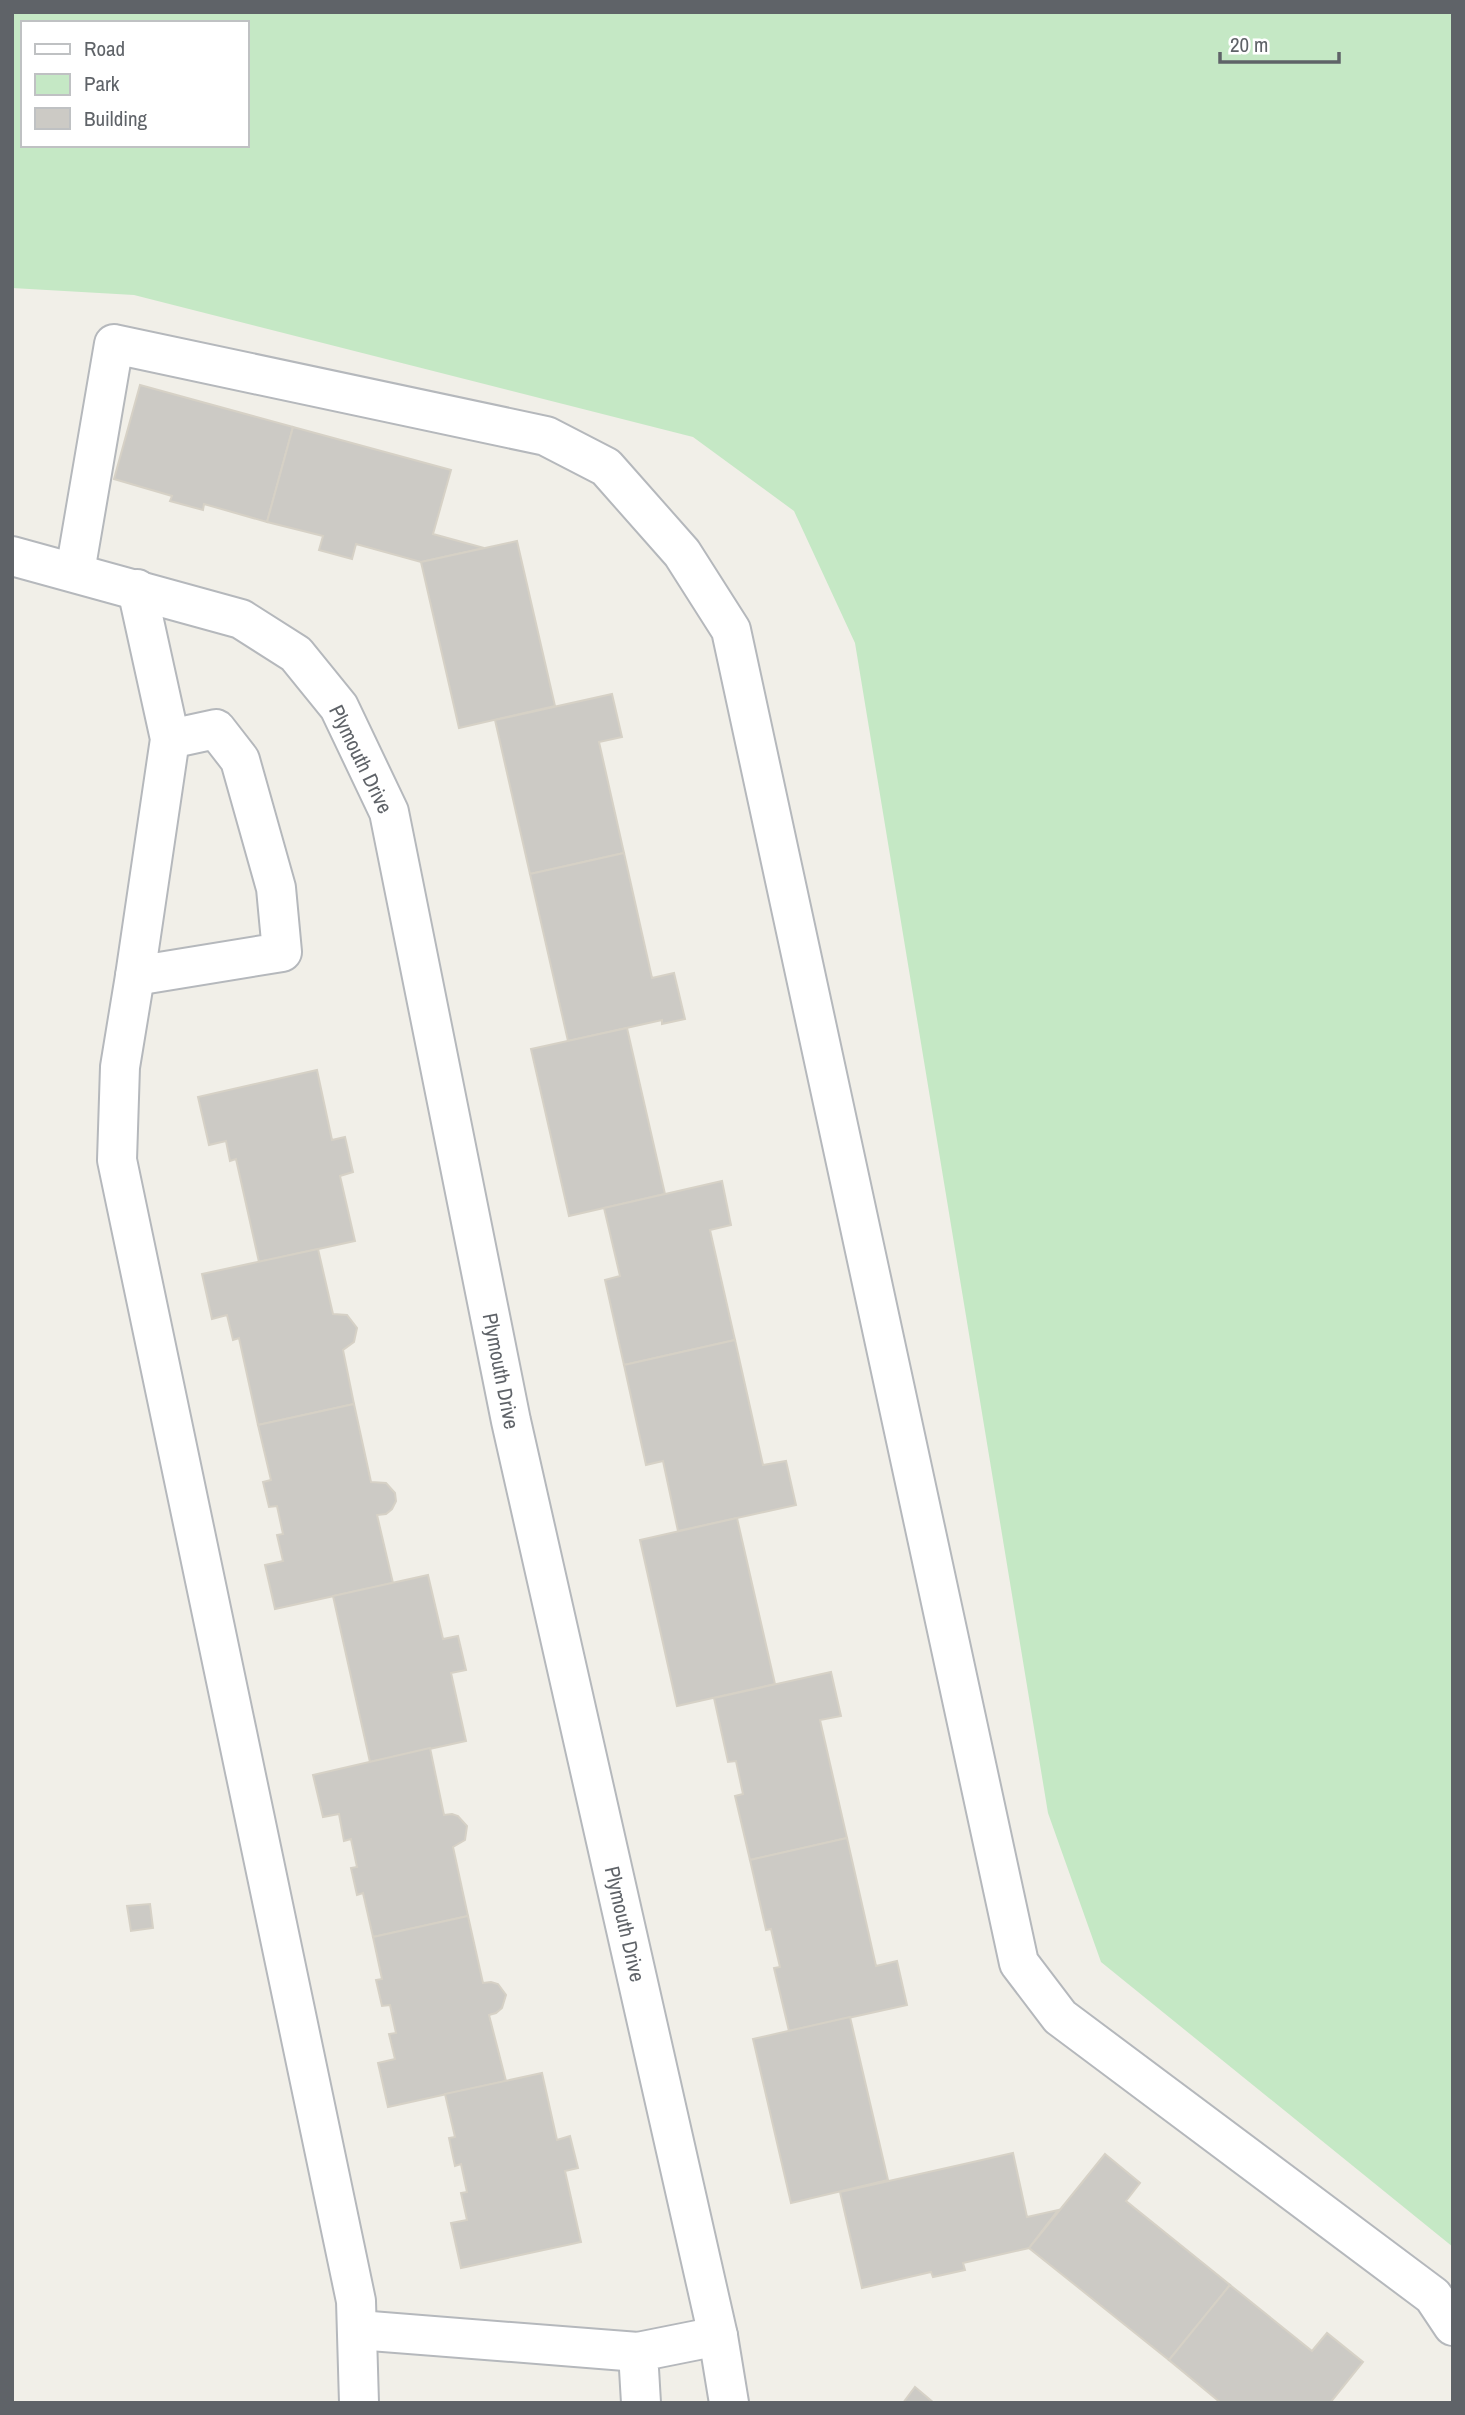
<svg xmlns="http://www.w3.org/2000/svg" width="1465" height="2415" font-family="'Archivo Narrow',sans-serif">
  <style>
    .green { fill: #c5e8c5; fill-rule: evenodd }
    .building { fill: #cccac5; stroke: #d6d1c6; stroke-width: 2 }
    .lines { fill: none; stroke-linecap: round; stroke-linejoin: round }
    .minor-casing { stroke: #b5b8bc; stroke-width: 42 }
    .minor { stroke: #fff; stroke-width: 38 }
    .labels { text-anchor: middle; dominant-baseline: central; stroke-width: 7; stroke-linejoin: round; paint-order: stroke }
    .street-label { font-size: 21px; fill: #5f6368; stroke: #fff }
  </style>
  <rect width="100%" height="100%" fill="#f1efe8"/>
  <path class="green" d="M12,12h1441v2235l-352,-285 -53,-149 -193,-1170 -61,-132 -101,-74 -559,-142 -122,-7zM23,23h224v122h-224z"/>
  <g class="building">
    <polygon points="140,385 293,427 267,522 204,504 203,510 170,501 172,496 114,479"/>
    <polygon points="293,427 451,470 433,534 484,548 421,562 356,544 352,559 319,550 323,536 267,522"/>
    <polygon points="517,541 555,706 459,728 421,562"/>
    <polygon points="612,694 622,737 599,742 624,853 530,874 495,720"/>
    <polygon points="624,853 652,978 674,973 685,1019 662,1024 662,1020 568,1041 530,874"/>
    <polygon points="627,1028 665,1194 569,1216 531,1049"/>
    <polygon points="317,1070 332,1140 345,1137 353,1172 340,1176 355,1241 259,1262 236,1159 230,1161 226,1141 209,1145 198,1097"/>
    <polygon points="722,1181 731,1225 710,1230 735,1340 624,1365 605,1280 620,1276 604,1208"/>
    <polygon points="318,1249 333,1314 347,1315 357,1328 354,1342 343,1350 354,1404 258,1425 239,1338 233,1340 227,1315 212,1319 202,1274"/>
    <polygon points="735,1340 763,1465 786,1461 796,1505 678,1531 663,1461 646,1465 624,1365"/>
    <polygon points="354,1404 371,1482 386,1483 395,1493 396,1501 392,1509 386,1514 377,1515 393,1583 275,1609 265,1565 283,1561 277,1535 283,1534 277,1506 269,1507 263,1482 271,1480 258,1425"/>
    <polygon points="737,1518 775,1684 677,1706 640,1540"/>
    <polygon points="428,1575 443,1639 458,1636 466,1670 451,1673 466,1741 370,1762 333,1596"/>
    <polygon points="831,1672 841,1716 820,1720 847,1838 750,1860 735,1796 743,1794 736,1761 728,1762 714,1698"/>
    <polygon points="430,1748 444,1815 452,1814 458,1816 467,1826 465,1840 453,1847 468,1916 373,1937 363,1893 357,1895 351,1868 357,1867 351,1839 344,1841 339,1814 323,1817 313,1775"/>
    <polygon points="847,1838 876,1966 897,1961 907,2005 789,2031 774,1968 780,1967 771,1929 766,1930 750,1860"/>
    <polygon points="150,1904 153,1928 131,1931 127,1906"/>
    <polygon points="468,1916 483,1983 491,1982 498,1984 506,1995 502,2008 496,2013 489,2015 506,2081 388,2107 378,2063 395,2059 389,2034 396,2033 390,2005 382,2006 376,1980 382,1979 373,1937"/>
    <polygon points="850,2017 888,2180 791,2203 753,2039"/>
    <polygon points="542,2073 557,2140 570,2136 578,2168 565,2171 581,2242 461,2268 451,2223 467,2220 461,2193 467,2192 461,2164 455,2166 449,2138 455,2137 445,2094"/>
    <polygon points="1013,2153 1027,2217 1058,2210 1029,2248 963,2263 965,2270 933,2277 931,2272 862,2288 840,2192"/>
    <polygon points="1105,2154 1140,2183 1126,2201 1230,2285 1169,2360 1029,2248"/>
    <polygon points="1230,2285 1312,2351 1327,2333 1363,2362 1330,2403 1221,2403 1169,2360"/>
    <polygon points="915,2387 934,2403 903,2403"/>
  </g>
  <g class="lines">
    <defs>
      <g id="minor">
        <polyline points="12,556 241,619 296,654 339,707 389,812 511,1421 718,2336 729,2403"/>
        <polyline points="75,572 114,344 546,436 606,467 682,553 731,630 1019,1963 1060,2017 1433,2296 1453,2326"/>
        <polyline points="137,589 170,739 216,729 240,760 276,888 282,952 135,976 170,739"/>
        <polyline points="135,976 120,1067 117,1160 356,2301 359,2403"/>
        <polyline points="358,2330 638,2352"/>
        <polyline points="641,2403 638,2352 718,2336"/>
      </g>
    </defs>
    <use href="#minor" class="minor-casing"/>
    <use href="#minor" class="minor"/>
  </g>
  <g class="labels">
    <g class="street-label">
      <text transform="translate(361 759) rotate(64)">Plymouth Drive</text>
      <text transform="translate(501 1371) rotate(79)">Plymouth Drive</text>
      <text transform="translate(625 1924) rotate(77)">Plymouth Drive</text>
    </g>
  </g>
  <rect width="1465" height="2415" fill="none" stroke="#5f6368" stroke-width="28"/>
  <rect x="21" y="21" width="228" height="126" fill="#ffffff" stroke="#bfc1c3" stroke-width="2"/>
  <rect x="35" y="44" width="35" height="10" fill="#ffffff" stroke="#bfc1c3" stroke-width="2"/>
  <text x="84" y="56" font-size="21" fill="#5f6368">Road</text>
  <rect x="35" y="74" width="35" height="21" fill="#c5e8c5" stroke="#bfc1c3" stroke-width="2"/>
  <text x="84" y="91" font-size="21" fill="#5f6368">Park</text>
  <rect x="35" y="108" width="35" height="21" fill="#cccac5" stroke="#bfc1c3" stroke-width="2"/>
  <text x="84" y="126" font-size="21" fill="#5f6368">Building</text>
  <path d="M1220 52v10h119v-10" fill="none" stroke="#5f6368" stroke-width="3.5"/>
  <text x="1230" y="52" font-size="21" fill="#5f6368" stroke="#ffffff" stroke-width="5" paint-order="stroke">20 m</text>
</svg>
